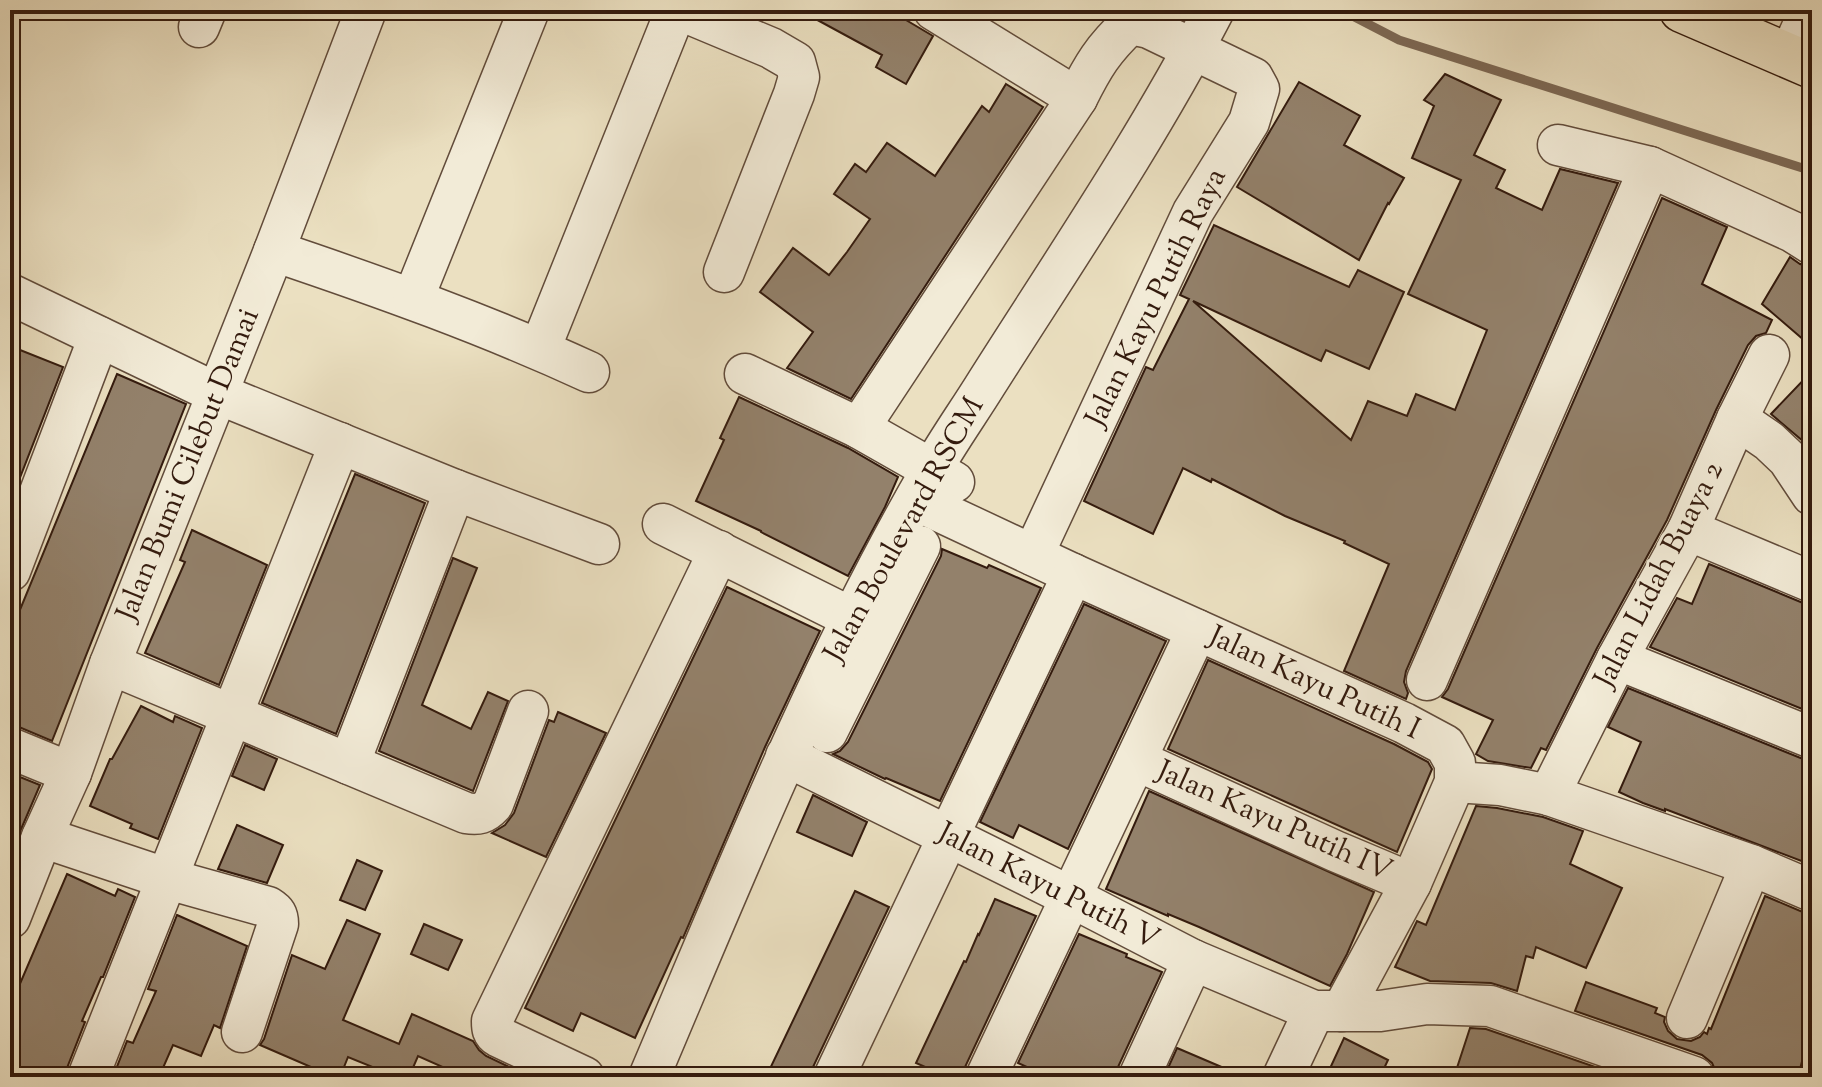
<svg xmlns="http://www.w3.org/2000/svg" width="1822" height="1087" font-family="'Sorts Mill Goudy',serif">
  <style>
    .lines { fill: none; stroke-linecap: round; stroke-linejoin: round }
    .stream { stroke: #7d6955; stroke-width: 9 }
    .building { fill: #93816b; stroke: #341b0e; stroke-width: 2 }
    .minor-casing { stroke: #624c3b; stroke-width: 43 }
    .major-casing { stroke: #341b0e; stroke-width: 47 }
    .minor { stroke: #f2ebd7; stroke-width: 40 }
    .major { stroke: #ebe0c1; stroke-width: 44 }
    .labels { text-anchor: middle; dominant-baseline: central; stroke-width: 6; stroke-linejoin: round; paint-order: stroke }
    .street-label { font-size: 30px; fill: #341b0e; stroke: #f2ebd7 }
  </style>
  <rect width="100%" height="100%" fill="#ebe0c1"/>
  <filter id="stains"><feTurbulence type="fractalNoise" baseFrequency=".0025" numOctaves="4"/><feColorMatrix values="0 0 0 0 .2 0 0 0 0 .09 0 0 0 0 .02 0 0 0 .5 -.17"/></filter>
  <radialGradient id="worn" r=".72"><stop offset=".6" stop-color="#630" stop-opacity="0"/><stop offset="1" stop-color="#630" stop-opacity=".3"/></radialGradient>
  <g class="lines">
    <polyline class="stream" points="1341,10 1399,40 1812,171"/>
  </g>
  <g class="building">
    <polygon points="799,10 889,10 933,36 906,84 876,67 882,55"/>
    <polygon points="1445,74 1501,100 1474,155 1505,170 1496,188 1542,210 1560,169 1618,183 1406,671 1404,682 1408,693 1406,699 1344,671 1389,564 1344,543 1345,541 1285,516 1212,479 1211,482 1183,468 1153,534 1084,501 1146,367 1153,370 1189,299 1180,295 1214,225 1349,287 1358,270 1404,292 1369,369 1326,350 1321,361 1193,301 1351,440 1368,401 1407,416 1416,394 1455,410 1487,330 1408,294 1461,180 1412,158 1434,106 1424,100"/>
    <polygon points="1299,82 1360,116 1344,145 1404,178 1389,204 1388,203 1359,260 1237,187"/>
    <polygon points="1006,84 1043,107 851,399 787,368 813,332 760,292 793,248 829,275 847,252 870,219 834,194 855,164 866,172 887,143 935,176 982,106 989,112"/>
    <polygon points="1662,198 1727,227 1702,284 1772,320 1766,333 1756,336 1748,345 1716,410 1667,520 1597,648 1546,750 1541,748 1531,768 1488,761 1476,754 1493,720 1442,697 1448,689"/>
    <polygon points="1790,257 1800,264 1812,267 1812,347 1762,304"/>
    <polygon points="10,346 63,367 12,498 10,497"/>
    <polygon points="1812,371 1812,453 1804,442 1771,414"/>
    <polygon points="117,374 186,404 52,741 19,727 10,726 10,634"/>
    <polygon points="739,397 848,448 898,477 885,507 848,576 761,532 761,531 696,501 724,440 720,438"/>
    <polygon points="355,474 425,503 336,734 262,703"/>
    <polygon points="192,530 267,565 219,685 145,653 185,562 180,560"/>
    <polygon points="942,549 987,568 989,565 1041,588 940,801 886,778 885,779 833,754 840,751 848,742 941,556"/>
    <polygon points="453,558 477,568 422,705 471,729 488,692 508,701 473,791 379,751"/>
    <polygon points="1709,564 1803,603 1812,605 1812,713 1650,647 1677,598 1692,604"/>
    <polygon points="727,587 820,631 765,747 683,938 681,937 635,1038 581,1013 573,1031 525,1008"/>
    <polygon points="1084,604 1166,641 1068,849 1019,825 1013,838 980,822"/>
    <polygon points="1208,660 1394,744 1428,762 1432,769 1397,852 1168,749"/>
    <polygon points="1628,688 1803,759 1812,760 1812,865 1665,809 1665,811 1643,803 1619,792 1641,742 1608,727"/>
    <polygon points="141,706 173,722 175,716 202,728 158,839 130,828 132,824 90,806 110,759 112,759"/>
    <polygon points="558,712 606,733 546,857 492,833 505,825 514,813 549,720 554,722"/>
    <polygon points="245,745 277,759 264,790 232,776"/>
    <polygon points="10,773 40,785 10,855"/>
    <polygon points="1149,791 1374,892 1347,954 1330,986 1199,927 1168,914 1168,916 1106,889"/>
    <polygon points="813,795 867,822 852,856 797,832"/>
    <polygon points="1476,806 1497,808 1543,817 1583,831 1570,864 1622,888 1586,968 1536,947 1533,958 1526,956 1517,991 1491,983 1430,981 1395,967 1417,921 1426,925"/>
    <polygon points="237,825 283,845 267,883 218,869"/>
    <polygon points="357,860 382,871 365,910 340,900"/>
    <polygon points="67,874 115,896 118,889 135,897 103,977 101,977 82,1021 85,1022 67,1068 66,1077 10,1077 10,1007"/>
    <polygon points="855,891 889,907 813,1067 811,1077 766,1077"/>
    <polygon points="1765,896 1812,916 1812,1049 1806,1046 1798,1077 1716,1077 1716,1072 1712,1063 1702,1055 1575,1011 1586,982 1657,1008 1655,1013 1665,1017 1664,1022 1668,1031 1677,1039 1691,1041 1700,1037 1704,1032 1707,1034 1709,1028 1711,1029"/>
    <polygon points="995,899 1036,916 965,1067 963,1077 948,1077 916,1063 964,961 966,962 978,934 979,935"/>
    <polygon points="177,915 247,946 220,1028 214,1025 201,1056 173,1045 159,1077 113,1077 127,1041 133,1043 156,991 148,989"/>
    <polygon points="347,920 380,934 343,1020 399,1044 412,1014 473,1041 479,1050 486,1056 530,1077 465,1077 418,1056 409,1077 397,1077 348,1057 340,1077 334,1077 260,1045 264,1039 292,955 325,969"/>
    <polygon points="424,924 462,940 448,970 411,954"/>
    <polygon points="1079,934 1127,954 1126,957 1162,972 1118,1067 1116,1077 1023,1077 1027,1067 1018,1063"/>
    <polygon points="1470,1028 1486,1029 1624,1077 1454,1077"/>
    <polygon points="1344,1038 1388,1060 1380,1077 1326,1077"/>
    <polygon points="1177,1048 1245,1077 1164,1077"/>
  </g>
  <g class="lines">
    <defs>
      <g id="minor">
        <polyline points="680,10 771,48 795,62 799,77 794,94 724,272"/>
        <polyline points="934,10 1077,98"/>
        <polyline points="199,27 206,10"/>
        <polyline points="1789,57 1810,10"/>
        <polyline points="1558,145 1650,167"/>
        <path d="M274,251c107,36 213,74 315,121"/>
        <polyline points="10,294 216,393 455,490 599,544"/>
        <polyline points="413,299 529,10"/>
        <polyline points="540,349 676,10"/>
        <polyline points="745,374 859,428 954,482"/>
        <polyline points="1737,419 1769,441 1788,459 1812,495"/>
        <path d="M859,428l218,-330c16,-32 26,-49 53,-74l19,4 104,50 6,11 -10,33 -56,90 -160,343"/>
        <polyline points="915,500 1073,574 1404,723 1445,745 1455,763 1455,782 1411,883 1342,1011"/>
        <polyline points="663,524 874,629"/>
        <polyline points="1688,530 1812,582"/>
        <polyline points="10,571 99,337"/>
        <polyline points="1617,659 1812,738"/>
        <path d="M110,664l356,149c12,2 18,1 27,-9l35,-93"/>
        <polyline points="1427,680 1650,167 1793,232 1812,244"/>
        <polyline points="827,732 920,546"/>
        <polyline points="10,748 71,773"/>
        <polyline points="786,756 1071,897 1193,960 1314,1011 1380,1011 1427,1004 1490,1006 1694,1077"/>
        <polyline points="1136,760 1335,851 1411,883"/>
        <polyline points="349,764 455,490"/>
        <polyline points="1455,782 1500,785 1549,795 1751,865 1812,891"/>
        <polyline points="1549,795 1617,659 1688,530 1737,419 1769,355"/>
        <path d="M42,837l126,42 100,28c8,5 10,8 10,17l-36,108"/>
        <polyline points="10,918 42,837 71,773 110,664 274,251 366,10"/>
        <polyline points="1687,1018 1751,865"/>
        <polyline points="88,1077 340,443"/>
        <path d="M584,1077l-85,-40c-7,-4 -7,-9 -7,-16l227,-470"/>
        <path d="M649,1077c87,-205 170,-413 282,-606 17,-30 37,-58 55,-87 78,-123 161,-245 228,-374"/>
        <polyline points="834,1077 1073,574"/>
        <polyline points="986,1077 1197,630"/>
        <polyline points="1139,1077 1193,960"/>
        <polyline points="1283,1077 1314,1011"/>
      </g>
      <polyline id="major" points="1682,10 1812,66"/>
    </defs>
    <use href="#minor" class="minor-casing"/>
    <use href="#major" class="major-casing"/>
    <use href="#minor" class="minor"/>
    <use href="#major" class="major"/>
  </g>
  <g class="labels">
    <g class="street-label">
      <text transform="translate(1157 298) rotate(-64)">Jalan Kayu Putih Raya</text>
      <text transform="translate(189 465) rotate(-68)">Jalan Bumi Cilebut Damai</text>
      <text transform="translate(905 530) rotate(-61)">Jalan Boulevard RSCM</text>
      <text transform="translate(1660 575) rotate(-63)">Jalan Lidah Buaya 2</text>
      <text transform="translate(1314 684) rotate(25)">Jalan Kayu Putih I</text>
      <text transform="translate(1274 822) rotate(24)">Jalan Kayu Putih IV</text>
      <text transform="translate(1048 887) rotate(27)">Jalan Kayu Putih V</text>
    </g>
  </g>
  <rect width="1822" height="1087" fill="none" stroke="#ebe0c1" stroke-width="40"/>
  <rect x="12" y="12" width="1798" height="1063" fill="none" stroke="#341b0e" stroke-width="4"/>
  <rect x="20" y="20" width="1782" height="1047" fill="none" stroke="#341b0e" stroke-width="2"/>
  <rect width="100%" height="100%" filter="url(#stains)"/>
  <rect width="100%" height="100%" fill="url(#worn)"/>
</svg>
